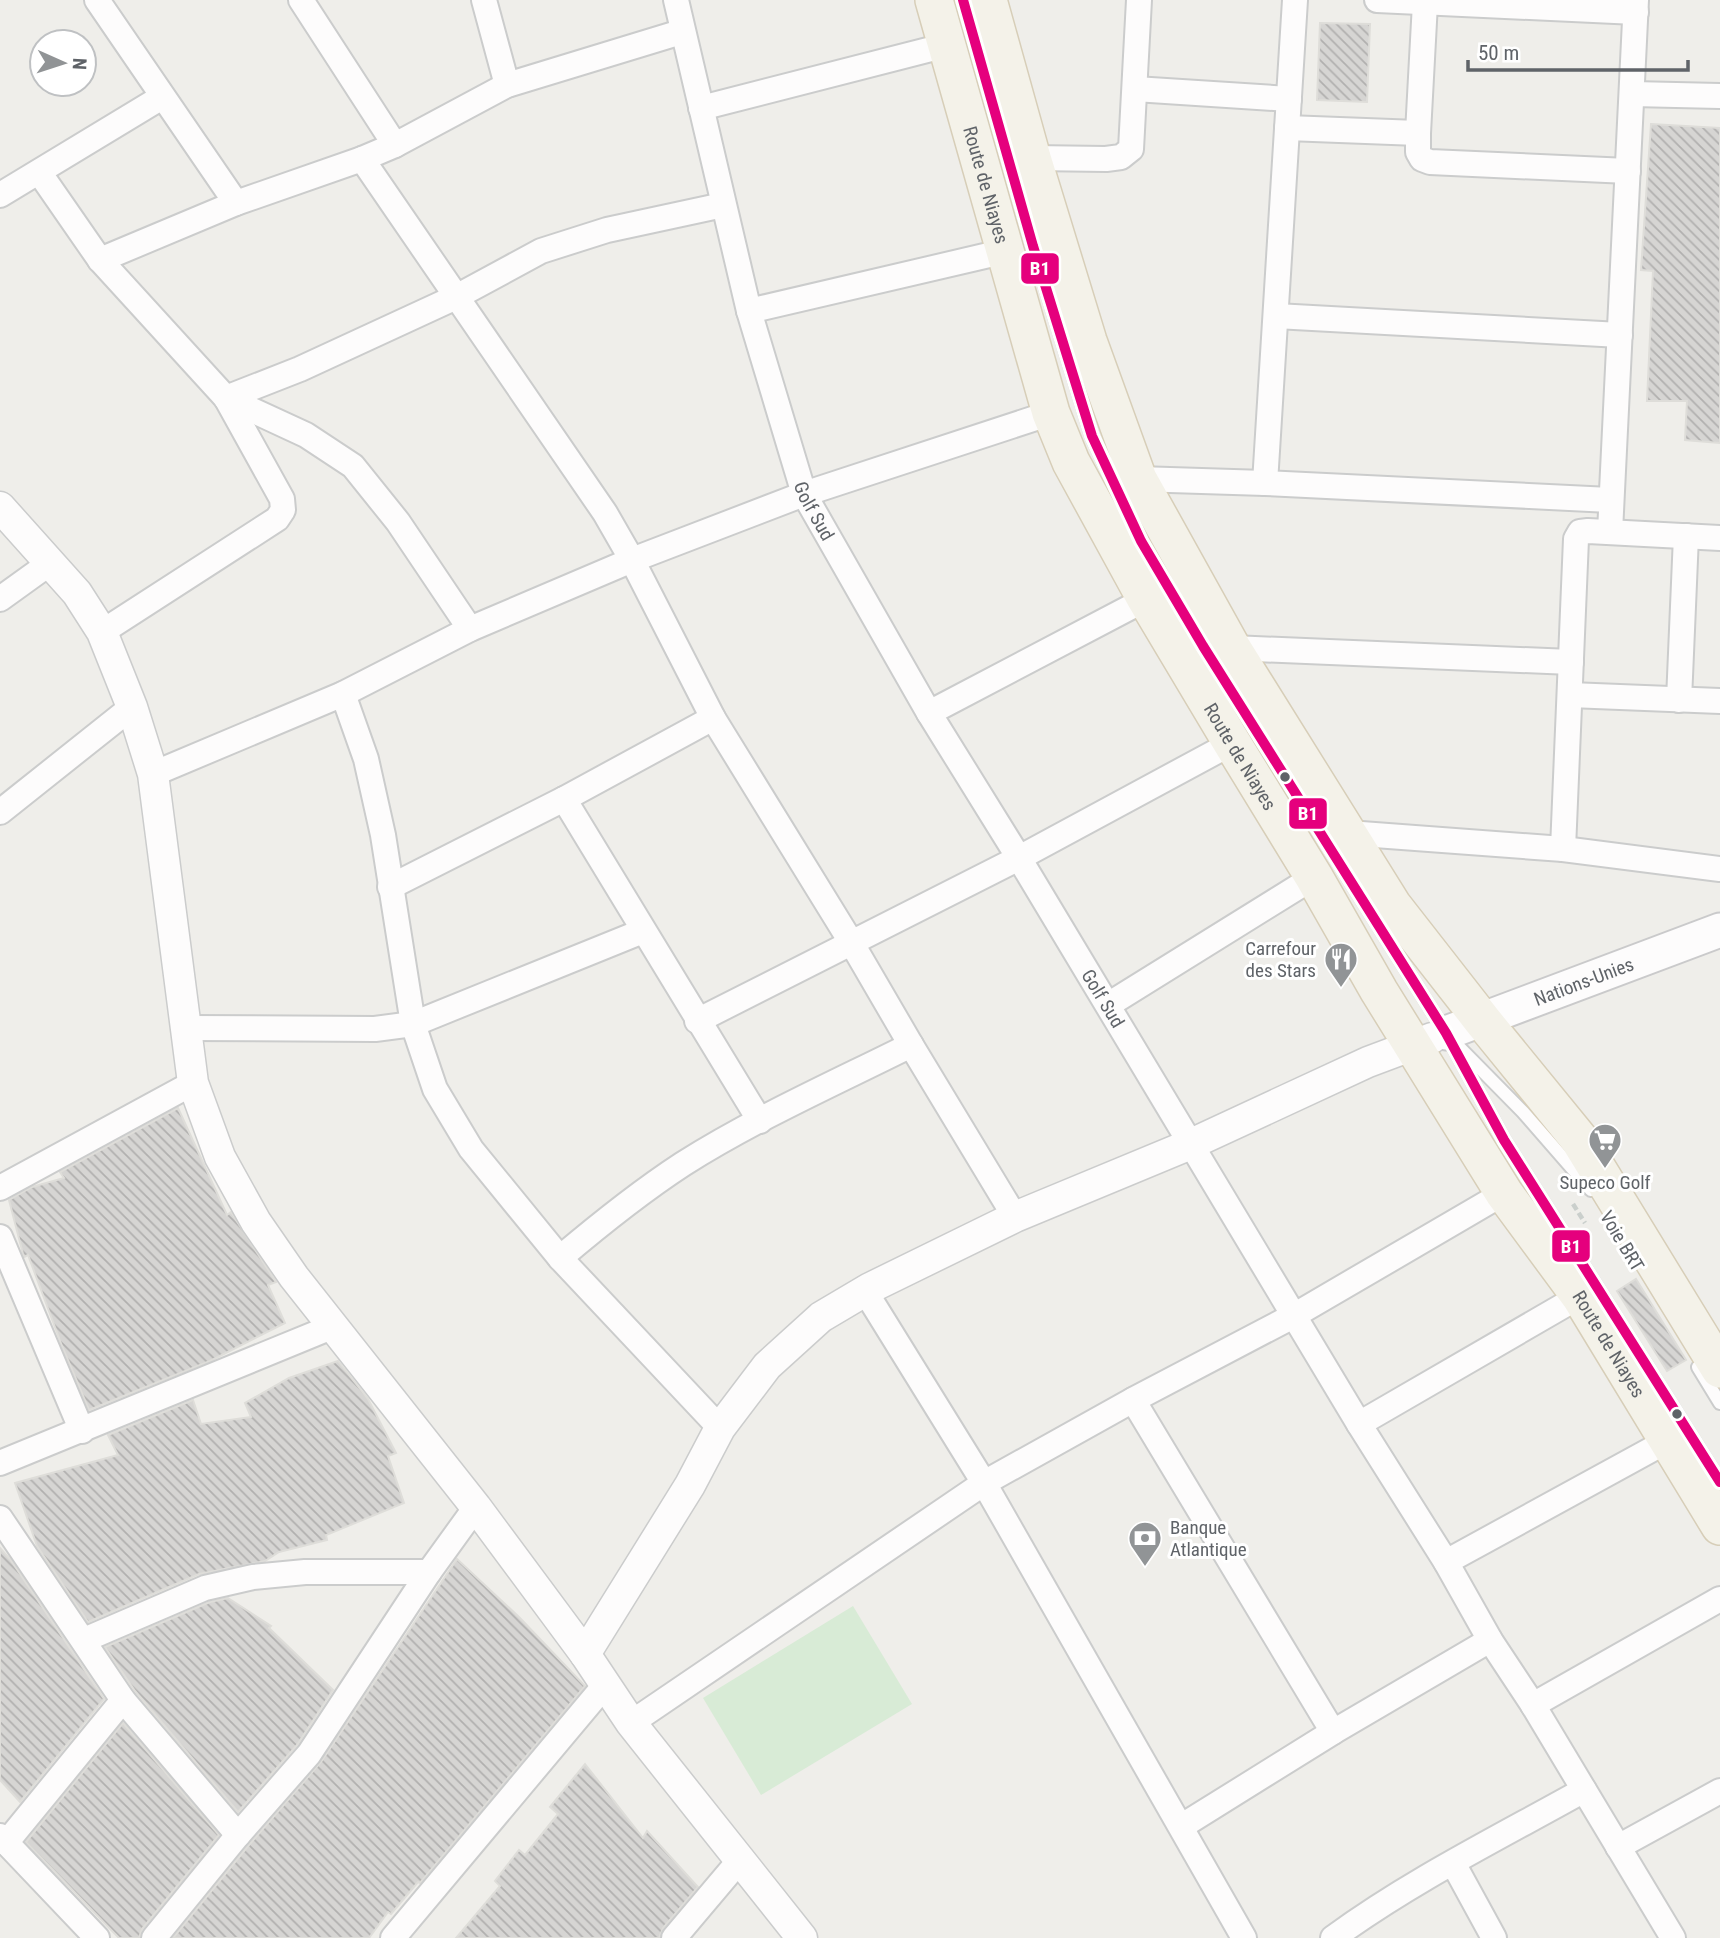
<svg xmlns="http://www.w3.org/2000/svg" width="1720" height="1938" font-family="'Roboto Condensed',sans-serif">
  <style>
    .grass { fill: #d8ebd6 }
    .building { fill: url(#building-back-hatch); stroke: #deddd9; stroke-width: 2 }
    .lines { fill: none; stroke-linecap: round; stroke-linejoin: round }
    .service-casing { stroke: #cbcccc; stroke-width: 16 }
    .minor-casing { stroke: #cbcccc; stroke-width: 28 }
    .tertiary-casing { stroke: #cbcccc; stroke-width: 33 }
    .secondary-casing { stroke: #cacacb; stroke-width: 37 }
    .primary-casing { stroke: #d7ceb8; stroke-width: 40 }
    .path { stroke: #cacfcc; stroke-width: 4.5; stroke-dasharray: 7 3.5; stroke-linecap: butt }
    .service { stroke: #fdfcfc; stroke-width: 12 }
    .minor { stroke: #fdfcfc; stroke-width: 24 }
    .tertiary { stroke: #fdfcfc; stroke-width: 30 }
    .secondary { stroke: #fdfcfc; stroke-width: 33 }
    .primary { stroke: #f4f2e9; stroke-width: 37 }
    .bus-1-casing { stroke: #fff; stroke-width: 16 }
    .bus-1 { stroke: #e5007d; stroke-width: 10 }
    .bus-dot { fill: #5f6368; stroke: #fff; stroke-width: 2.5 }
    .labels { text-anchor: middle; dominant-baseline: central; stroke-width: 6; stroke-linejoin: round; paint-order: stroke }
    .street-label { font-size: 19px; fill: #5f6368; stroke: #fff }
    .poi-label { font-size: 19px; fill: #5f6368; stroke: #fff; text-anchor: end }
    .line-badge { stroke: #fff; stroke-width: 2.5 }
    .badge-label { font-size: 19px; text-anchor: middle; font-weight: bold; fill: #fff }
  </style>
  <defs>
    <pattern id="building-back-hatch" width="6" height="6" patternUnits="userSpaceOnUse" patternTransform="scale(1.75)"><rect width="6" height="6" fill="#d6d5d3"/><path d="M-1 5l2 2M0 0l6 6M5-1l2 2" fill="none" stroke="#b1b0af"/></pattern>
  </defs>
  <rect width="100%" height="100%" fill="#efeeea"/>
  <polygon class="grass" points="853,1606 912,1704 761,1795 703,1698"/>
  <g class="building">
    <polygon points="1320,23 1370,24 1367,102 1317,100"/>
    <polygon points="1651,124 1720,128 1720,443 1685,440 1687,401 1647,401 1653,271 1641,270"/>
    <polygon points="178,1108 227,1215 231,1212 276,1282 268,1285 285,1323 210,1361 89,1410 62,1346 28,1255 24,1257 23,1254 9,1200 32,1187 64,1178 60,1172"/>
    <polygon points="1636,1279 1686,1360 1667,1371 1617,1291"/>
    <polygon points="338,1361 368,1399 396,1453 388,1456 404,1503 326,1535 327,1540 279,1552 265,1561 199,1574 88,1622 37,1546 15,1483 118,1455 108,1435 193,1400 201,1424 251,1417 245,1403 289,1378"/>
    <polygon points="0,1548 10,1559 104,1699 20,1802 0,1780"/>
    <polygon points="457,1559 519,1617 585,1686 420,1883 418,1882 391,1914 388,1912 369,1938 173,1938 249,1845 321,1762"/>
    <polygon points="228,1598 271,1626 269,1628 333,1690 297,1745 238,1812 135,1691 105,1647 210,1602"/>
    <polygon points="123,1723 219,1835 142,1929 139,1938 119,1938 26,1842"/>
    <polygon points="585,1764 643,1838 647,1831 698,1887 663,1928 659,1938 456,1938 500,1886 495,1881 519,1850 525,1855 558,1814 550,1807"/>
  </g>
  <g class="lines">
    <defs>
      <g id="service">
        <polyline points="963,0 1033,246 1092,436 1141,541 1203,646 1446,1033 1504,1140 1720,1482"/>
        <polyline points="1456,1044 1523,1112 1591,1190"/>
        <polyline points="1698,1367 1720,1403"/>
      </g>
      <g id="minor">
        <polyline points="97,0 236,203"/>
        <polyline points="301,0 395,145"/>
        <polyline points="484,0 507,85"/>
        <path id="s1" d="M676,0l73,311 55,183 125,219 90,145 340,566 87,138 44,78 43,65 140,233"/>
        <polyline points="1377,0 1636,12"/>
        <polyline points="1425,3 1418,133 1418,152 1422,159 1430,162 1628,171"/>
        <polyline points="1135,89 1289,99"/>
        <polyline points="1632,94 1720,96"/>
        <polyline points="701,108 947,45"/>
        <polyline points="1287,128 1418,133"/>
        <polyline points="1032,158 1106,159 1121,157 1131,149 1139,0"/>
        <polyline points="362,159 605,513 632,560 713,718 851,942 911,1045 1015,1217"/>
        <polyline points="39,172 100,260 226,398 282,499 283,510 277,519 102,632"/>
        <polyline points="0,195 162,97"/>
        <polyline points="100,260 236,203 362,159 395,145 507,85 681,32"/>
        <polyline points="749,311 1006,251"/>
        <polyline points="1276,316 1620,335"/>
        <polyline points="226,398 300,369 456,297 541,251 607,230 723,205"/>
        <polyline points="226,398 306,435 353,466 398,522 470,629"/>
        <polyline points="1138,479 1265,483 1610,500"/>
        <polyline points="1265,483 1295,0"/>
        <polyline points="1610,532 1636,0"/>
        <polyline points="0,599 50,563"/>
        <polyline points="1232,648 1571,662"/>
        <polyline points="343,694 366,759 383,835 413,1024 435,1089 471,1149 560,1258 720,1428"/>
        <polyline points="1570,695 1720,701"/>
        <polyline points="1679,700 1686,536"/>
        <polyline points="929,713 1146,599"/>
        <polyline points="153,774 343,694 470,629 632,560 804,494 1051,413"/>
        <polyline points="564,799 760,1121"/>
        <polyline points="0,812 132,707"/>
        <polyline points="1348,833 1563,849 1720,869"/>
        <polyline points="1563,849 1576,539 1580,532 1588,531 1720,538"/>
        <polyline points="390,887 564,799 713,718"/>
        <polyline points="1108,1005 1314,877"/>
        <polyline points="697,1021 1019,858 1232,743"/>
        <polyline points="186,1028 375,1029 413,1024 643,931"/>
        <polyline points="0,1188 193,1083"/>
        <polyline points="0,1237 82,1431"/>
        <path d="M560,1258c39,-33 80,-66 123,-94 71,-45 152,-81 228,-119"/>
        <polyline points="865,1291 984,1483 1244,1938"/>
        <polyline points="1133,1400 1333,1732"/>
        <polyline points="1359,1424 1580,1296"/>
        <polyline points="0,1463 334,1326"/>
        <polyline points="0,1518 123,1700 238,1835"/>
        <polyline points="1446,1562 1667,1441"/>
        <polyline points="84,1640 205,1588 253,1577 305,1572 429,1572"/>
        <polyline points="1533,1705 1720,1599"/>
        <polyline points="631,1723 984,1483 1133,1400 1295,1315 1504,1193"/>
        <polyline points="1182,1826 1333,1732 1490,1640"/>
        <polyline points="0,1836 97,1938"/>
        <polyline points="6,1843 123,1700"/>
        <polyline points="1618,1847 1720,1791"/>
        <polyline points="1453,1863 1494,1938"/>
        <polyline points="154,1938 238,1835 309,1754 429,1572 476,1507"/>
        <polyline points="393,1938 605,1685"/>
        <polyline points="674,1938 739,1861"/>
        <path d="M1333,1938c78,-57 167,-101 251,-148"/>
      </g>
      <g id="tertiary">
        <polyline points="0,507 77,593 102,632 132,707 153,774 193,1083 220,1157 256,1222 294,1277 476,1507 585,1654 631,1723 802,1938"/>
        <polyline points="585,1654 690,1485 720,1428 767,1366 821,1317 870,1288 1015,1217 1191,1144 1368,1062 1432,1038"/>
      </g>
      <g id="secondary">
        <path id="s2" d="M1446,1033l274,-103"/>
      </g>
      <g id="primary">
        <path id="s3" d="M934,0l117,413 20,49 75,137 86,144 82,134 65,114 125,202 76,103 140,230"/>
        <polyline points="988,0 1032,158 1088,341 1138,479 1232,648 1393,906 1482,1020 1579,1139 1720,1369"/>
      </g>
    </defs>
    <use href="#service" class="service-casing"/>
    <use href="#minor" class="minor-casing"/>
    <use href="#tertiary" class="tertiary-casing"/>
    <use href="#secondary" class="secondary-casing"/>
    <use href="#primary" class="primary-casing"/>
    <polyline class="path" points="1573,1204 1585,1223"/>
    <use href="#service" class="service"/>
    <use href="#minor" class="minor"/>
    <use href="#tertiary" class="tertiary"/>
    <use href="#secondary" class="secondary"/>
    <use href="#primary" class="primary"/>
    <defs>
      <polyline id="bus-1" points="963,0 1033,246 1092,436 1141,541 1203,646 1446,1033 1504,1140 1720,1482"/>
    </defs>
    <use href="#bus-1" class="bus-1-casing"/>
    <use href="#bus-1" class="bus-1"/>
  </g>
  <defs>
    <symbol id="restaurant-pin" viewBox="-11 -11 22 30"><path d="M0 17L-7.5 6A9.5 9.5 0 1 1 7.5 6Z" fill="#919496" stroke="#fff"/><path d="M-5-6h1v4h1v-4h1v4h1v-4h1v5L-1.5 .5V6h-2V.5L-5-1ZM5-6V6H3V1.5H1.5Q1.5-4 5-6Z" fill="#fff"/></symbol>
    <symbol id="supermarket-pin" viewBox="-11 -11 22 30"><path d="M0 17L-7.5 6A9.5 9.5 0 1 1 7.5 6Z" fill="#919496" stroke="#fff"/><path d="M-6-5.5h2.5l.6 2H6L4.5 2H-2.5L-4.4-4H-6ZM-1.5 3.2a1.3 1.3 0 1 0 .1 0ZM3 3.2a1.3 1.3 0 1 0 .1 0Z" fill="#fff"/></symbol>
    <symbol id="bank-pin" viewBox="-11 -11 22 30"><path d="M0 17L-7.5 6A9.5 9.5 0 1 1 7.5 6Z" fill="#919496" stroke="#fff"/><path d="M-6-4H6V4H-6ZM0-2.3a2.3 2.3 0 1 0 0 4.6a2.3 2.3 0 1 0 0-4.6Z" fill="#fff"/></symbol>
  </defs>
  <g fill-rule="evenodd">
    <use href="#restaurant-pin" x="1322" y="940" width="38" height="52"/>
    <use href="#supermarket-pin" x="1586" y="1121" width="38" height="52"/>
    <use href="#bank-pin" x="1126" y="1519" width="38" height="52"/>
  </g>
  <g class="bus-dot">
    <circle cx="1285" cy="777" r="6"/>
    <circle cx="1677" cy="1414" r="6"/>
  </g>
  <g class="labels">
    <g class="street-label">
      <text stroke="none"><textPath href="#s3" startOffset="192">Route de Niayes</textPath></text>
      <text stroke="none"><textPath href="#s1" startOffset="530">Golf Sud</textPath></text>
      <text stroke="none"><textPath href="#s3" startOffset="822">Route de Niayes</textPath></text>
      <text stroke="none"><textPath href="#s2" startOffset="147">Nations-Unies</textPath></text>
      <text stroke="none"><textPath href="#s1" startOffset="1097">Golf Sud</textPath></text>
      <text transform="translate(1622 1241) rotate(59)">Voie BRT</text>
      <text stroke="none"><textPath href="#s3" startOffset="1516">Route de Niayes</textPath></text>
    </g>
    <g class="poi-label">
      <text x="1316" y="948">Carrefour<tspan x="1316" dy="22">des Stars</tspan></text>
      <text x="1605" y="1182" text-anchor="middle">Supeco Golf</text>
      <text x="1170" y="1527" text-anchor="start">Banque<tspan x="1170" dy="22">Atlantique</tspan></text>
    </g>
  </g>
  <g class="line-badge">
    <rect x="1020" y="252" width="40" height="33" rx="7" fill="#e5007d"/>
    <rect x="1288" y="797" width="40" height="33" rx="7" fill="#e5007d"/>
    <rect x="1551" y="1229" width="40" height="34" rx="7" fill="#e5007d"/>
  </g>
  <g class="badge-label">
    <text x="1040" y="275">B1</text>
    <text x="1308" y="820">B1</text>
    <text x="1571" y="1253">B1</text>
  </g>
  <g transform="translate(63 63) rotate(93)"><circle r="33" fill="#ffffff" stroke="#bfc1c3" stroke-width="2"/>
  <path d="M0-5L12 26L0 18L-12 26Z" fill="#919496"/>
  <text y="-10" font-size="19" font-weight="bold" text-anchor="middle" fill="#5f6368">N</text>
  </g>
  <path d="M1468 60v10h220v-10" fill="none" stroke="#5f6368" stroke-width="3.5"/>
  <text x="1478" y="60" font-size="21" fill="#5f6368" stroke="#ffffff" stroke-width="5" paint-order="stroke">50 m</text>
</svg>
